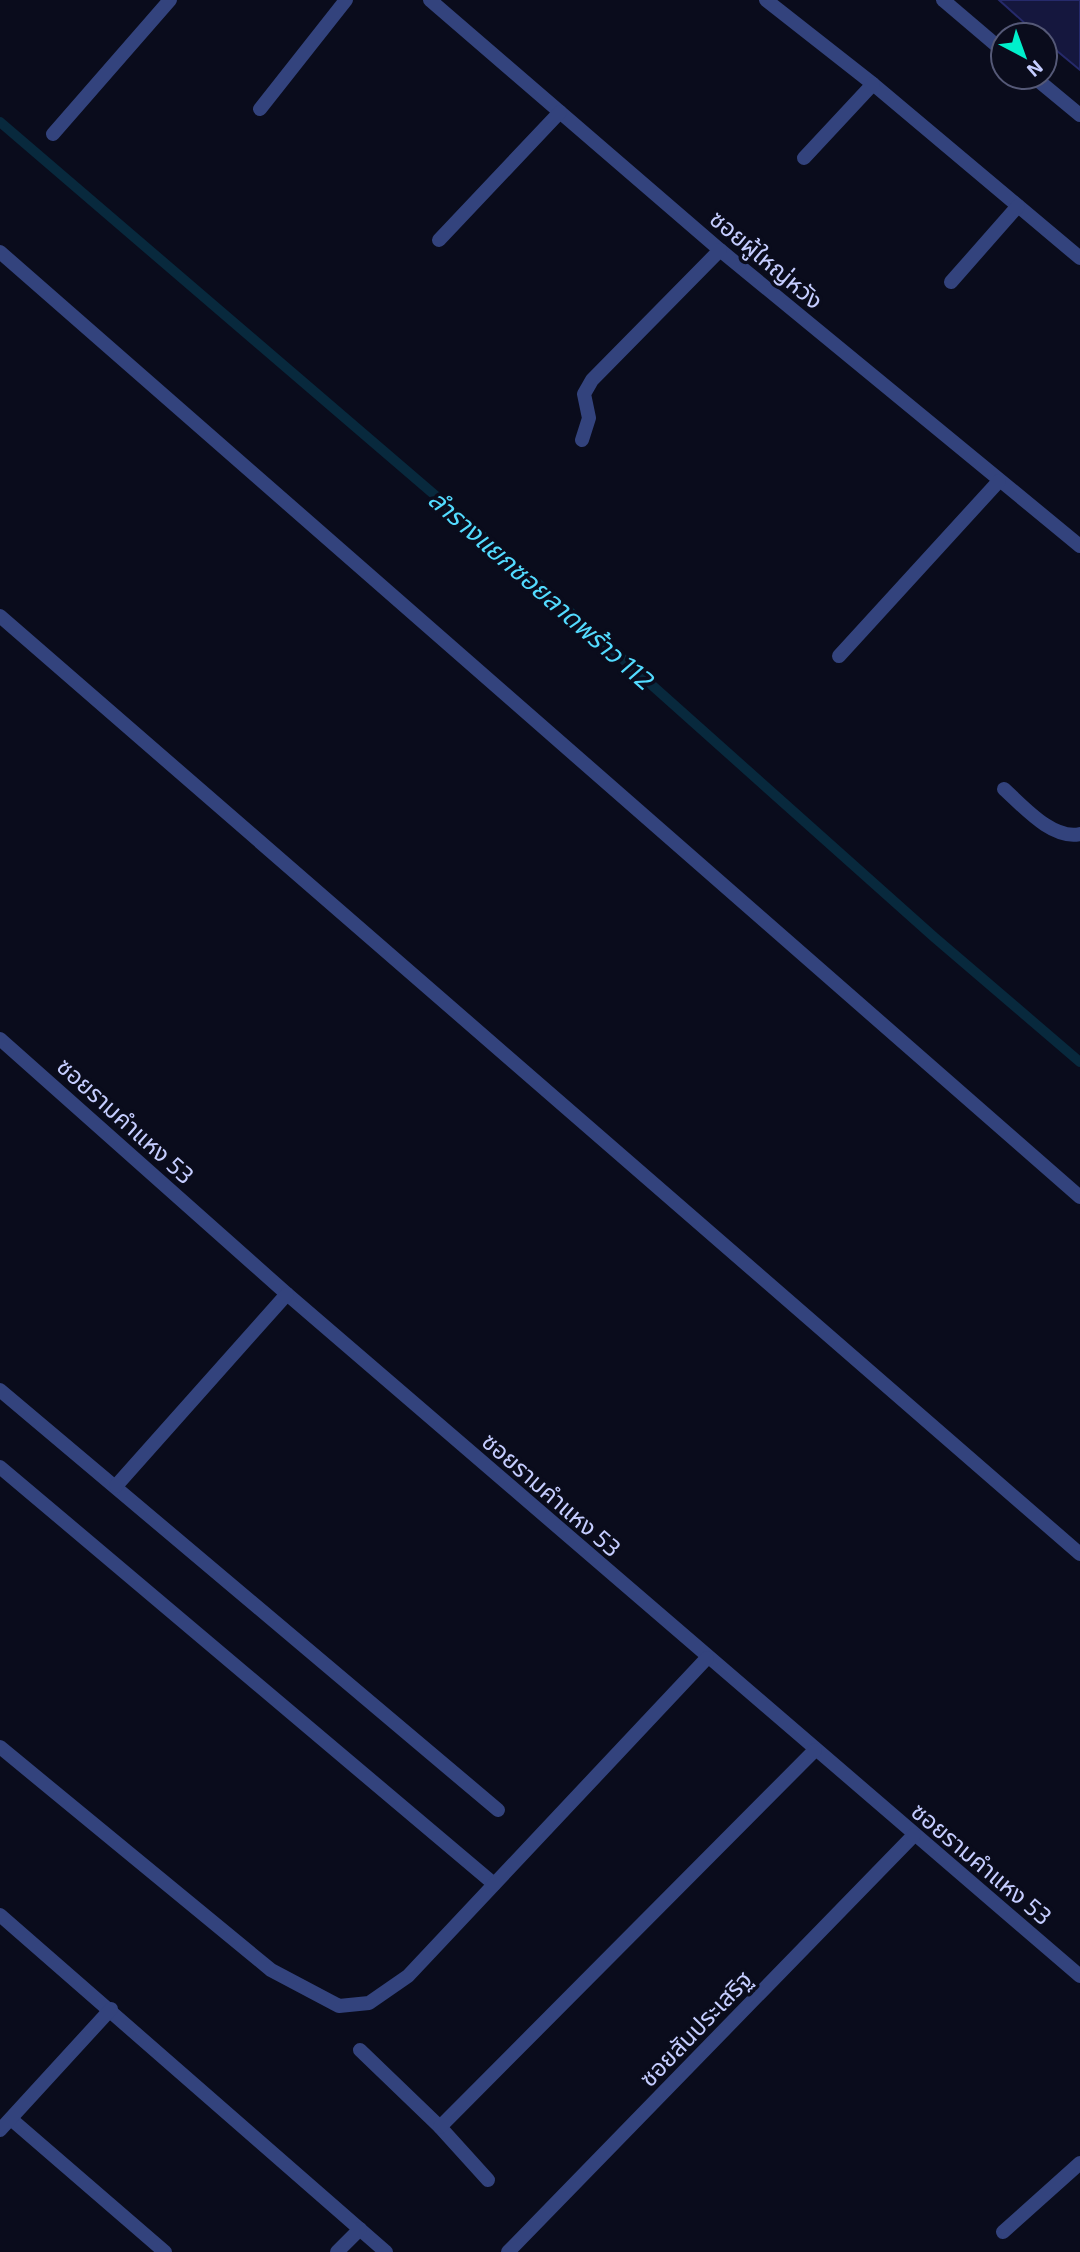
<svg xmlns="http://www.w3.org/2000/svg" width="1080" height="2252" font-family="'Exo 2','Noto Sans Thai',sans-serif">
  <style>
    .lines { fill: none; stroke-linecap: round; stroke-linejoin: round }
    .stream { stroke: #08293d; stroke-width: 10 }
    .building { fill: #15173e; stroke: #262a6b; stroke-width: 2 }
    .service { stroke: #33437d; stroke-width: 14 }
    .minor { stroke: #33437d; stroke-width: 14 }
    .labels { text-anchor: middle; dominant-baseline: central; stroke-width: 7; stroke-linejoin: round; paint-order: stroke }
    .street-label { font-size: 24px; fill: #c5cdff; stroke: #0a0c1c }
    .water-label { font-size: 26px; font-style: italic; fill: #53dbff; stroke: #0a0c1c }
  </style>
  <rect width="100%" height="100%" fill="#0a0c1c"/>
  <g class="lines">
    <polyline class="stream" points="0,122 542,587 934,937 1080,1062"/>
  </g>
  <polygon class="building" points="999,0 1080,0 1080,70 1045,41 1045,35 1038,35"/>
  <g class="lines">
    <g class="service">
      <polyline points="943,0 1003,51"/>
      <polyline points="1034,77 1080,115"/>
      <polyline points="0,1467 494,1884"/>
    </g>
    <g class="minor">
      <polyline points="430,0 720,250 1080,546"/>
      <polyline points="766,0 873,84 1080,258"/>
      <polyline points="260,109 346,0"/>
      <polyline points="53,134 170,0"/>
      <polyline points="804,158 873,84"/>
      <polyline points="439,240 560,112"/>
      <polyline points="0,252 1080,1197"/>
      <polyline points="951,282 1018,206"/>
      <polyline points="582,440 589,418 584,394 592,380 720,250"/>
      <polyline points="0,616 1080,1554"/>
      <polyline points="839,656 999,481"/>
      <path d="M1004,789c19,17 48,51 76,45"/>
      <polyline points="0,1039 287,1294 1080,1976"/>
      <polyline points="0,1390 498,1810"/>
      <polyline points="116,1486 287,1294"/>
      <polyline points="0,1747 271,1970 339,2006 369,2003 408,1976 707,1658"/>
      <polyline points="0,1915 386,2252"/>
      <polyline points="360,2050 440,2127 488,2180"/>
      <polyline points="11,2119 165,2252"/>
      <polyline points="440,2127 815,1750"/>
      <polyline points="0,2130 111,2009"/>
      <polyline points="1003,2232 1080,2163"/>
      <polyline points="337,2252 360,2229"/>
      <polyline points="508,2252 914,1835"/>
    </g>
  </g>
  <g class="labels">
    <g class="street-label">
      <text transform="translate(767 259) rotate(40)">ซอยผู้ใหญ่หวัง</text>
      <text transform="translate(126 1120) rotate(42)">ซอยรามคำแหง 53</text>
      <text transform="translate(552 1494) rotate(41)">ซอยรามคำแหง 53</text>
      <text transform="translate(982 1863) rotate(40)">ซอยรามคำแหง 53</text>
      <text transform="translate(695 2028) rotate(-46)">ซอยสันประเสริฐ</text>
    </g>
    <g class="water-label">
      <text transform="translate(542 589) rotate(41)">ลำรางแยกซอยลาดพร้าว 112</text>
    </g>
  </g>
  <g transform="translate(1024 56) rotate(139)"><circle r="33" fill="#0a0c1c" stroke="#555977" stroke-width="2"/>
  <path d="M0-5L12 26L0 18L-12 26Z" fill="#00f0cb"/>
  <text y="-10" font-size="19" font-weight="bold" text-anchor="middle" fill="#c5cdff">N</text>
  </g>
</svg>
